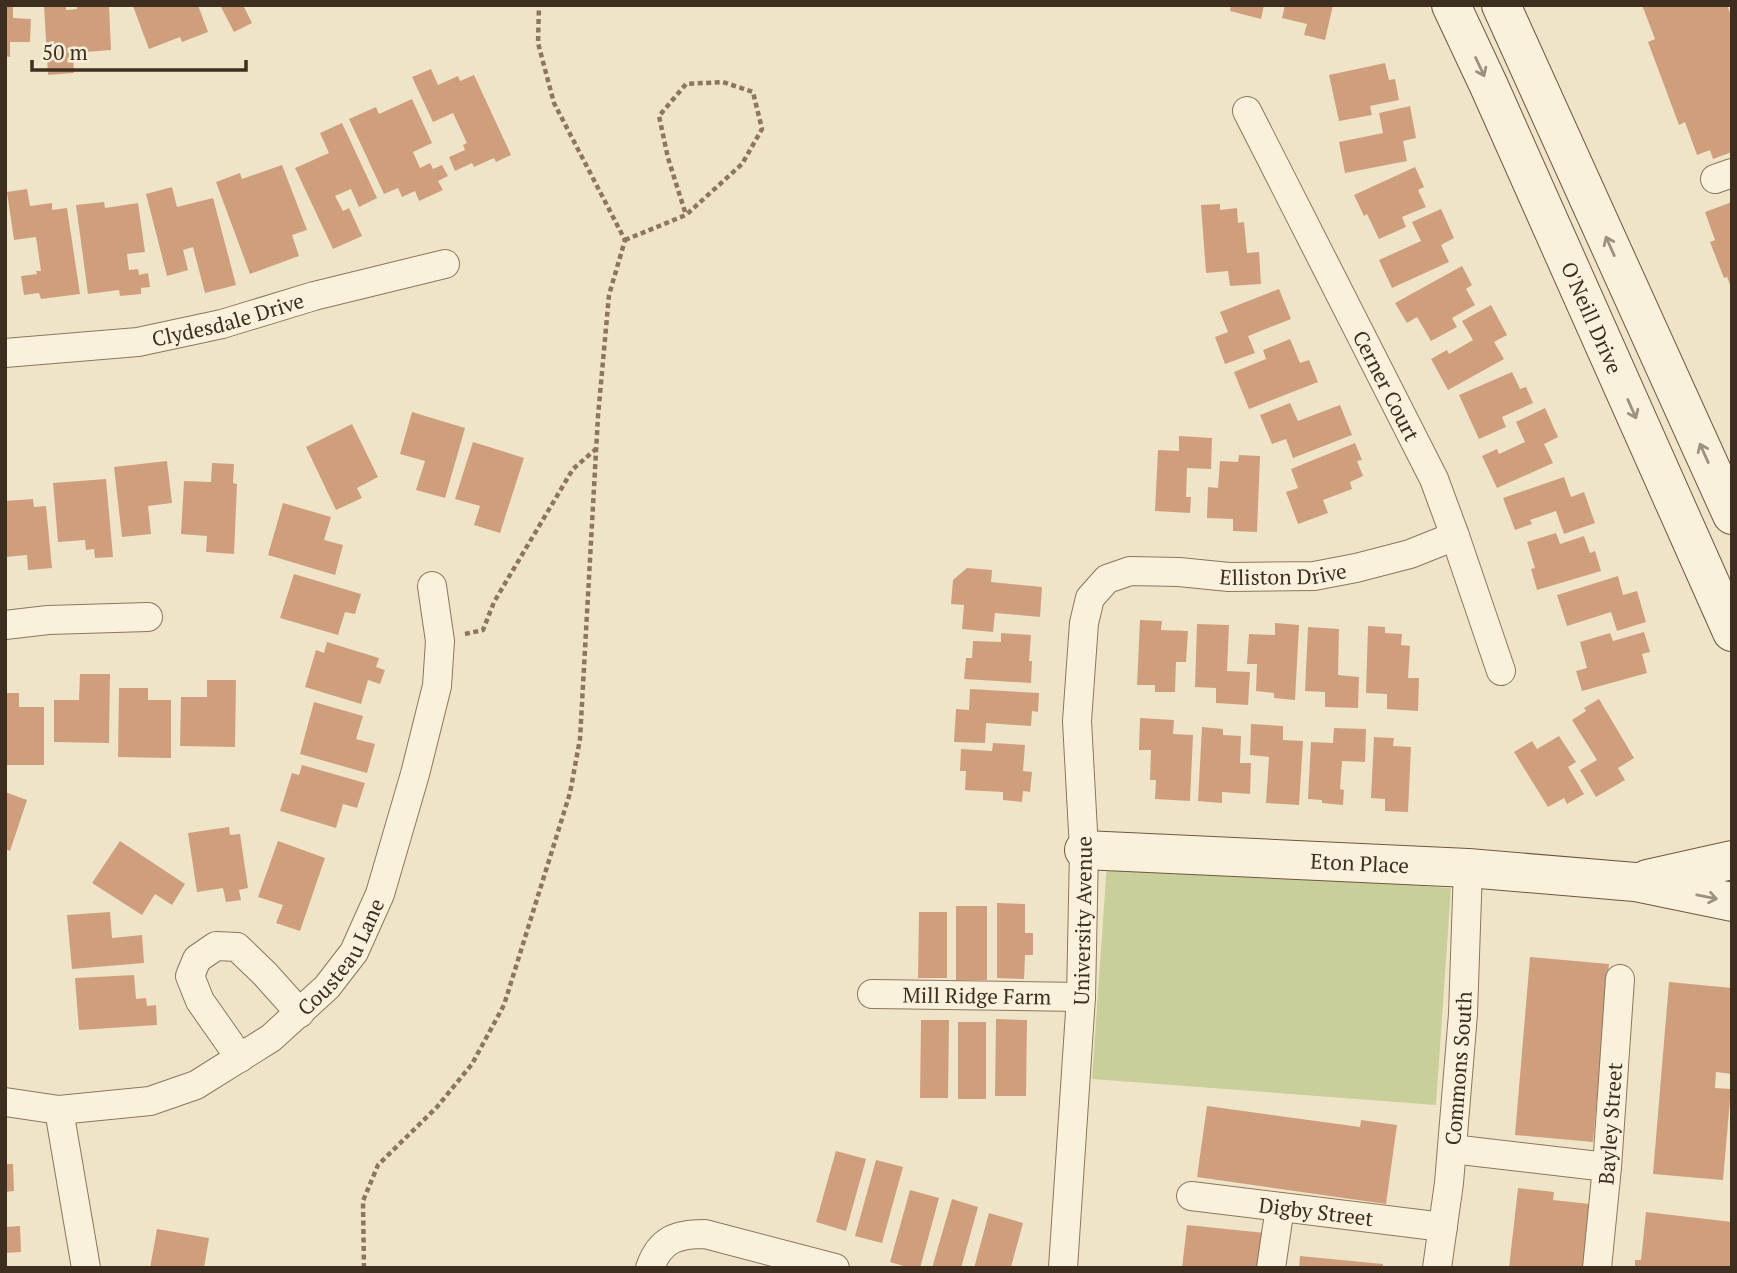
<svg xmlns="http://www.w3.org/2000/svg" width="1737" height="1273" font-family="'PT Serif',serif">
  <style>
    .green { fill: #c9cf9b }
    .building { fill: #cf9f7d }
    .lines { fill: none; stroke-linecap: round; stroke-linejoin: round }
    .street-casing { stroke: #8d765c; stroke-width: 30 }
    .secondary-casing { stroke: #6f573f; stroke-width: 40 }
    .path { stroke: #8d765c; stroke-width: 4.5; stroke-dasharray: 5 3.5; stroke-linecap: butt }
    .street { stroke: #faf1dc; stroke-width: 28 }
    .secondary { stroke: #faf1dc; stroke-width: 38 }
    .oneway { stroke: #9c907e }
    .labels { text-anchor: middle; dominant-baseline: central; stroke-width: 5; stroke-linejoin: round; paint-order: stroke }
    .street-label { font-size: 21px; fill: #3d2e20; stroke: #f7eed8 }
  </style>
  <rect width="100%" height="100%" fill="#f0e4c8"/>
  <polygon class="green" points="1107,863 1451,888 1436,1105 1092,1079"/>
  <g class="building">
    <polygon points="5,5 13,5 13,18 31,19 30,42 10,42 10,57 5,56"/>
    <polygon points="44,5 66,5 66,10 77,9 77,5 109,5 111,50 73,53 74,73 48,75"/>
    <polygon points="134,5 198,5 208,32 182,42 180,37 149,49 133,6"/>
    <polygon points="220,5 243,5 252,23 234,32"/>
    <polygon points="1231,5 1264,5 1261,19 1230,11"/>
    <polygon points="1285,5 1333,5 1325,40 1304,35 1307,24 1282,18"/>
    <polygon points="1642,5 1727,5 1732,18 1732,152 1713,159 1710,150 1697,155 1685,122 1679,125 1648,42 1655,39"/>
    <polygon points="1385,63 1389,80 1395,79 1399,100 1370,106 1372,115 1339,121 1329,75"/>
    <polygon points="431,69 438,85 458,76 460,81 474,75 511,155 496,162 494,158 474,167 472,163 455,171 449,157 465,150 463,145 467,143 453,113 433,122 412,77"/>
    <polygon points="412,99 432,143 413,152 420,168 430,163 433,169 442,165 448,176 438,181 443,190 419,201 415,191 402,197 398,188 384,194 349,119 376,107 379,114"/>
    <polygon points="1410,106 1416,138 1403,141 1407,161 1345,173 1339,142 1383,133 1379,113"/>
    <polygon points="342,123 377,198 359,207 351,189 335,196 343,211 349,208 362,236 333,249 295,168 329,153 320,133"/>
    <polygon points="282,165 307,230 292,235 299,256 250,274 216,182 240,173 242,179"/>
    <polygon points="1415,167 1424,187 1418,190 1426,207 1402,217 1406,227 1379,239 1367,214 1364,216 1354,195"/>
    <polygon points="172,187 177,207 213,198 236,285 205,293 193,247 183,250 188,270 167,276 146,194"/>
    <polygon points="27,189 30,206 52,203 52,210 67,208 80,294 41,299 39,293 24,295 21,276 37,274 36,271 41,271 36,237 14,240 7,192"/>
    <polygon points="104,202 105,208 138,203 145,252 127,254 129,270 138,269 139,275 148,273 150,287 141,288 141,294 120,296 119,290 88,294 76,205"/>
    <polygon points="1732,202 1732,287 1731,287 1727,277 1724,278 1710,242 1715,240 1705,212"/>
    <polygon points="1220,204 1220,210 1237,208 1238,223 1244,222 1247,253 1259,252 1261,284 1230,286 1228,271 1206,273 1201,205"/>
    <polygon points="1441,209 1454,238 1441,245 1449,262 1392,288 1379,260 1421,241 1412,222"/>
    <polygon points="1462,266 1472,285 1466,289 1475,305 1452,318 1457,327 1431,341 1417,317 1407,323 1395,303"/>
    <polygon points="1279,289 1291,319 1248,336 1255,353 1225,364 1215,337 1228,332 1220,312"/>
    <polygon points="1491,305 1507,335 1494,342 1504,359 1448,390 1431,359 1447,350 1449,354 1473,340 1462,321"/>
    <polygon points="1290,339 1300,363 1309,360 1318,382 1249,409 1234,372 1266,359 1263,350"/>
    <polygon points="1512,372 1520,389 1526,387 1533,403 1502,417 1506,427 1479,439 1459,395"/>
    <polygon points="1290,403 1298,421 1340,405 1352,435 1293,458 1286,439 1272,444 1260,415"/>
    <polygon points="1545,408 1558,437 1544,444 1553,463 1497,488 1482,456 1497,449 1499,454 1525,442 1516,422"/>
    <polygon points="412,412 465,428 445,498 416,490 425,461 400,454"/>
    <polygon points="352,424 378,477 357,488 362,498 336,510 306,447"/>
    <polygon points="1179,436 1212,438 1211,469 1187,468 1186,497 1191,497 1190,513 1155,511 1158,450 1179,451"/>
    <polygon points="473,442 524,458 500,533 474,525 480,506 455,499"/>
    <polygon points="1355,443 1362,460 1357,461 1363,476 1350,482 1352,489 1323,500 1328,513 1298,524 1286,492 1298,488 1291,469"/>
    <polygon points="1239,455 1260,456 1257,532 1233,531 1233,519 1207,518 1208,487 1218,488 1220,461 1238,462"/>
    <polygon points="167,461 172,503 148,506 151,534 122,537 114,467"/>
    <polygon points="212,463 234,464 233,483 237,484 234,554 206,552 207,536 181,534 184,481 211,482"/>
    <polygon points="1564,477 1571,497 1584,492 1595,523 1564,534 1556,511 1530,520 1532,524 1515,530 1503,498"/>
    <polygon points="106,479 113,557 95,558 94,549 86,550 85,540 58,542 53,483"/>
    <polygon points="33,499 34,507 46,506 52,568 28,570 27,555 5,557 5,501"/>
    <polygon points="283,503 331,517 324,540 343,545 335,575 268,555"/>
    <polygon points="1556,533 1560,544 1584,536 1590,553 1595,551 1601,571 1537,590 1531,569 1535,568 1527,542"/>
    <polygon points="967,568 992,570 991,582 1042,587 1040,617 995,613 993,632 962,629 964,605 951,604 953,580"/>
    <polygon points="294,574 361,594 355,614 345,612 338,635 280,618"/>
    <polygon points="1618,576 1623,595 1637,591 1646,622 1617,631 1611,612 1567,626 1557,595"/>
    <polygon points="1140,620 1162,621 1161,630 1188,631 1186,662 1176,662 1175,692 1155,692 1155,685 1137,685"/>
    <polygon points="1275,623 1299,625 1295,700 1274,698 1274,693 1256,691 1257,664 1247,664 1249,634 1275,635"/>
    <polygon points="1197,624 1229,625 1227,671 1250,672 1248,705 1216,703 1216,688 1195,687"/>
    <polygon points="1368,626 1385,627 1385,633 1402,634 1401,645 1410,646 1408,678 1419,678 1418,711 1387,709 1387,694 1366,693"/>
    <polygon points="1308,627 1339,629 1338,675 1359,677 1358,708 1325,707 1325,692 1305,691"/>
    <polygon points="1644,632 1650,652 1642,654 1647,673 1582,691 1576,671 1587,668 1580,642 1610,633 1613,641"/>
    <polygon points="1001,633 1031,635 1029,661 1032,661 1031,683 964,679 966,658 972,658 973,641 1001,642"/>
    <polygon points="327,642 379,658 376,667 385,670 380,684 368,680 361,704 305,687 316,650 324,653"/>
    <polygon points="80,674 110,674 109,743 54,742 54,700 79,700"/>
    <polygon points="207,680 236,680 235,747 180,746 181,697 207,697"/>
    <polygon points="119,688 148,688 148,700 171,700 171,758 118,757"/>
    <polygon points="970,689 1039,693 1038,712 1032,711 1031,726 986,723 985,743 954,742 956,709 969,710"/>
    <polygon points="5,693 19,693 19,707 44,707 44,765 5,765"/>
    <polygon points="1599,699 1634,758 1618,768 1625,780 1596,797 1580,770 1597,760 1572,720 1586,711 1584,708"/>
    <polygon points="314,702 363,716 356,739 375,744 367,773 300,754"/>
    <polygon points="1140,718 1174,720 1173,734 1193,735 1190,801 1155,799 1156,780 1150,780 1151,750 1139,750"/>
    <polygon points="1251,724 1283,726 1283,740 1303,741 1299,805 1266,803 1269,757 1250,755"/>
    <polygon points="1202,727 1223,729 1223,735 1241,736 1240,763 1251,763 1250,794 1222,792 1222,803 1198,801"/>
    <polygon points="1334,728 1366,729 1365,762 1342,761 1340,789 1344,790 1343,805 1322,803 1322,800 1308,799 1311,742 1333,743"/>
    <polygon points="1559,736 1576,762 1568,767 1584,794 1567,804 1564,798 1548,807 1514,752 1532,741 1537,749"/>
    <polygon points="1374,737 1394,738 1393,746 1411,747 1408,812 1385,811 1385,799 1371,798"/>
    <polygon points="993,743 1025,745 1023,771 1032,772 1030,792 1023,791 1022,802 1003,800 1003,792 965,790 966,771 960,771 961,749 992,751"/>
    <polygon points="302,765 365,783 357,808 343,804 336,828 280,811 292,773 299,775"/>
    <polygon points="5,792 27,800 10,851 5,849"/>
    <polygon points="229,827 230,835 240,834 248,888 239,890 241,900 226,902 223,888 197,892 188,833"/>
    <polygon points="120,841 185,884 172,905 155,894 142,915 92,883"/>
    <polygon points="278,841 325,858 300,931 276,923 283,905 258,897"/>
    <polygon points="997,903 1025,904 1025,933 1033,933 1033,955 1025,955 1024,979 997,978"/>
    <rect x="956" y="906" width="31" height="74"/>
    <polygon points="110,912 112,938 142,935 144,963 72,969 67,915"/>
    <polygon points="919,912 947,912 947,978 918,978"/>
    <polygon points="1530,957 1609,964 1593,1142 1515,1135"/>
    <polygon points="134,975 136,999 146,998 147,1006 156,1005 157,1025 79,1030 75,978"/>
    <polygon points="1669,982 1732,988 1732,1074 1716,1072 1715,1088 1731,1089 1723,1180 1653,1174"/>
    <polygon points="996,1019 1027,1020 1026,1096 995,1096"/>
    <polygon points="921,1020 949,1020 948,1098 920,1098"/>
    <rect x="958" y="1022" width="28" height="77"/>
    <polygon points="1207,1106 1360,1127 1361,1120 1397,1125 1386,1204 1197,1177"/>
    <polygon points="836,1151 866,1159 846,1231 816,1222"/>
    <polygon points="876,1160 903,1167 882,1243 855,1236"/>
    <polygon points="5,1164 13,1164 14,1191 5,1192"/>
    <polygon points="1518,1188 1554,1192 1553,1200 1590,1204 1583,1268 1509,1268"/>
    <polygon points="910,1190 939,1198 920,1268 910,1268 890,1262"/>
    <polygon points="952,1199 978,1207 961,1268 932,1268"/>
    <polygon points="1646,1212 1732,1222 1732,1268 1635,1268 1635,1260 1641,1260"/>
    <polygon points="989,1213 1023,1223 1011,1267 1006,1266 1005,1268 974,1268"/>
    <polygon points="1187,1225 1265,1233 1262,1268 1182,1268"/>
    <polygon points="20,1226 21,1252 5,1253 5,1227"/>
    <polygon points="157,1229 209,1238 204,1268 150,1268"/>
    <polygon points="1300,1256 1383,1264 1383,1268 1299,1268"/>
  </g>
  <g class="lines">
    <defs>
      <g id="street">
        <path id="s1" d="M1247,111l187,368 21,57 46,135"/>
        <polyline points="1715,179 1732,173"/>
        <path id="s2" d="M5,353l133,-11 84,-18 92,-28 131,-32"/>
        <polyline points="5,625 48,620 148,617"/>
        <path id="s3" d="M872,994l209,3"/>
        <polyline points="240,1058 200,1001 190,976 197,959 216,946 237,947 265,974 300,1013"/>
        <path id="s4" d="M5,1102l54,8 91,-9 46,-16 75,-47 56,-51 27,-35 26,-58 35,-120 22,-88 3,-45 -8,-55"/>
        <polyline points="59,1110 86,1268"/>
        <polyline points="1452,1149 1607,1167"/>
        <path id="s5" d="M1191,1196l252,31"/>
        <path d="M650,1268c10,-29 27,-34 55,-34l130,34"/>
        <path id="s6" d="M1063,1268l18,-271 3,-147 -7,-129 7,-98 6,-25 17,-19 23,-8 49,1 50,5 85,-1 42,-8 54,-14 45,-18"/>
        <polyline points="1271,1268 1280,1207"/>
        <path id="s7" d="M1437,1268l12,-85 14,-169 5,-146"/>
        <path id="s8" d="M1597,1268l10,-101 13,-188"/>
      </g>
      <g id="secondary">
        <path id="s9" d="M1451,5l38,81 243,546"/>
        <polyline points="1501,5 1732,515"/>
        <path id="s10" d="M1084,850l384,18 167,14 97,20"/>
        <polyline points="1647,879 1732,860"/>
      </g>
    </defs>
    <use href="#street" class="street-casing"/>
    <use href="#secondary" class="secondary-casing"/>
    <g class="path">
      <polyline points="625,240 686,215 742,164 762,129 753,92 723,82 686,84 659,116 668,158 686,215"/>
      <polyline points="465,634 483,630 494,602 573,469 596,449"/>
      <polyline points="364,1268 363,1201 378,1165 437,1107 472,1064 504,1005 570,793 580,739 598,416 609,295 625,240 554,103 538,43 539,5"/>
    </g>
    <use href="#street" class="street"/>
    <use href="#secondary" class="secondary"/>
  </g>
  <defs><path id="oneway-shaft" d="M-6 0H5M1.5-3L5.5 0L1.5 3" fill="none" stroke-width="1.6" stroke-linecap="round" stroke-linejoin="round" transform="scale(1.75)"/></defs>
  <g class="oneway">
    <use href="#oneway-shaft" transform="translate(1480 67) rotate(65)"/>
    <use href="#oneway-shaft" transform="translate(1610 246) rotate(-114)"/>
    <use href="#oneway-shaft" transform="translate(1632 409) rotate(66)"/>
    <use href="#oneway-shaft" transform="translate(1704 453) rotate(-114)"/>
    <use href="#oneway-shaft" transform="translate(1707 897) rotate(11)"/>
  </g>
  <g class="labels">
    <g class="street-label">
      <text stroke="none"><textPath href="#s9" startOffset="343">O'Neill Drive</textPath></text>
      <text stroke="none"><textPath href="#s2" startOffset="226">Clydesdale Drive</textPath></text>
      <text stroke="none"><textPath href="#s1" startOffset="308">Cerner Court</textPath></text>
      <text stroke="none"><textPath href="#s6" startOffset="875">Elliston Drive</textPath></text>
      <text stroke="none"><textPath href="#s10" startOffset="276">Eton Place</textPath></text>
      <text stroke="none"><textPath href="#s6" startOffset="348">University Avenue</textPath></text>
      <text stroke="none"><textPath href="#s4" startOffset="392">Cousteau Lane</textPath></text>
      <text stroke="none"><textPath href="#s3" startOffset="105">Mill Ridge Farm</textPath></text>
      <text stroke="none"><textPath href="#s7" startOffset="201">Commons South</textPath></text>
      <text stroke="none"><textPath href="#s8" startOffset="145">Bayley Street</textPath></text>
      <text stroke="none"><textPath href="#s5" startOffset="126">Digby Street</textPath></text>
    </g>
  </g>
  <rect width="1737" height="1273" fill="none" stroke="#3d2e20" stroke-width="14"/>
  <path d="M32 60v10h214v-10" fill="none" stroke="#3d2e20" stroke-width="3.5"/>
  <text x="42" y="60" font-size="21" fill="#3d2e20" stroke="#f7eed8" stroke-width="5" paint-order="stroke">50 m</text>
</svg>
